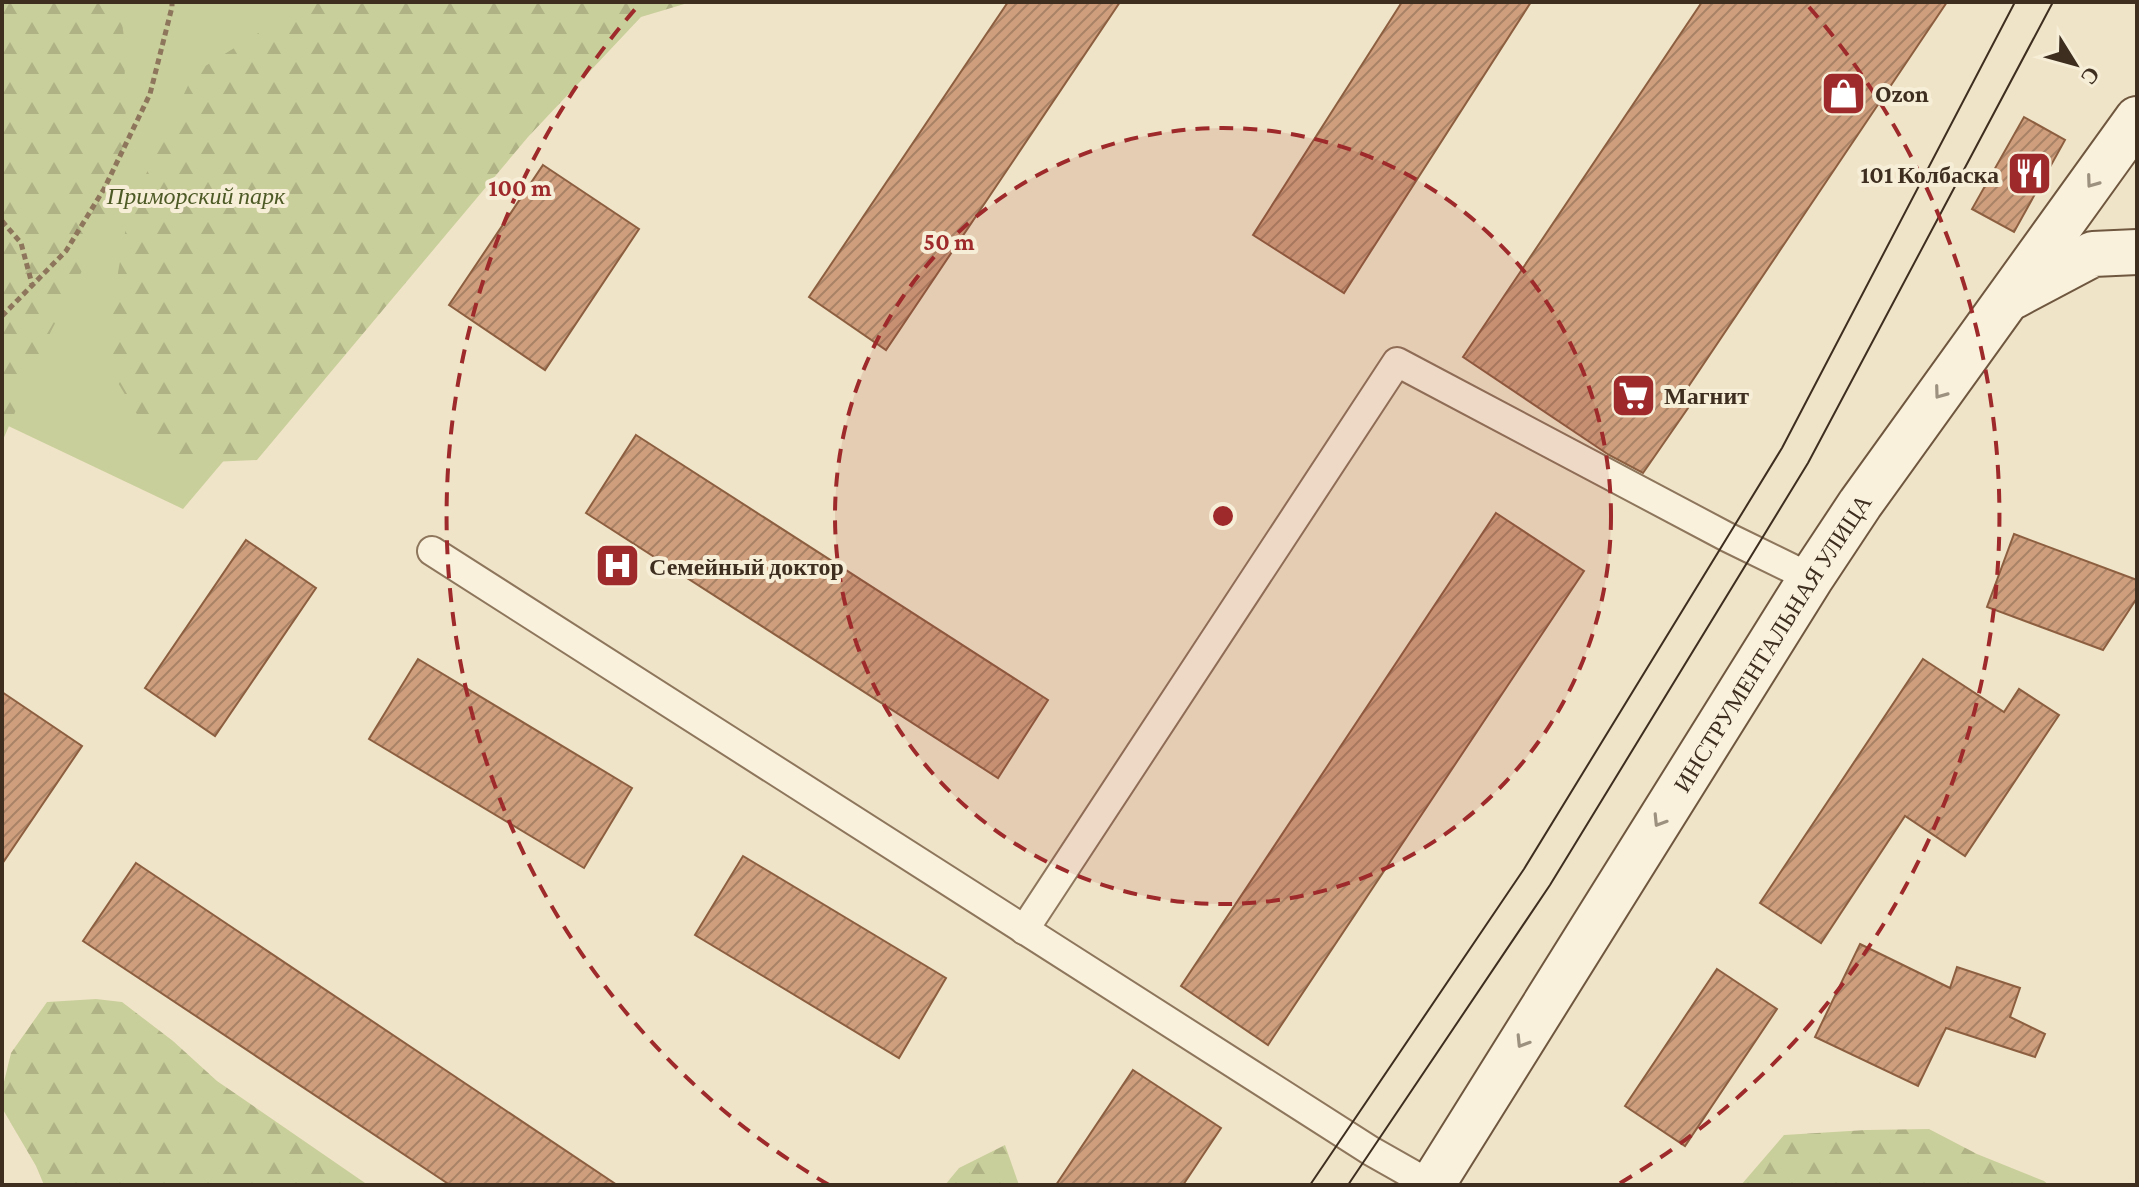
<svg xmlns="http://www.w3.org/2000/svg" width="2139" height="1187" font-family="'Crimson Pro',serif">
  <style>
    .green { fill: #c9cf9b }
    .forest { fill: url(#forest-firs) }
    .building { fill: url(#building-hatch); stroke: #8d5f41; stroke-width: 2 }
    .lines { fill: none; stroke-linecap: round; stroke-linejoin: round }
    .service-casing { stroke: #8d765c; stroke-width: 32 }
    .secondary-casing { stroke: #6f573f; stroke-width: 48 }
    .path { stroke: #8d765c; stroke-width: 5; stroke-dasharray: 6 4; stroke-linecap: butt }
    .service { stroke: #faf1dc; stroke-width: 28 }
    .secondary { stroke: #faf1dc; stroke-width: 44 }
    .tram { stroke: #3d2e20; stroke-width: 2 }
    .oneway { stroke: #9c907e }
    .ring { fill: none; stroke: #9e2a2b; stroke-width: 4; stroke-dasharray: 14 10 }
    .labels { text-anchor: middle; dominant-baseline: central; stroke-width: 8; stroke-linejoin: round; paint-order: stroke }
    .poi-label { font-size: 24px; font-weight: bold; fill: #3d2e20; stroke: #f7eed8; text-anchor: start }
    .park-label { font-size: 24px; font-style: italic; fill: #4d5a26; stroke: #f7eed8 }
    .street-label { font-size: 24px; fill: #3d2e20; stroke: #f7eed8 }
    .centre { fill: #9e2a2b; stroke: #f7eed8; stroke-width: 4 }
    .ring-label { font-size: 24px; text-anchor: middle; font-weight: bold; fill: #9e2a2b; stroke: #f7eed8; stroke-width: 8; stroke-linejoin: round; paint-order: stroke }
  </style>
  <defs>
    <pattern id="forest-firs" width="22" height="20" patternUnits="userSpaceOnUse" patternTransform="scale(2)"><rect width="22" height="20" fill="#c9cf9b"/><path d="M5 1l3.5 6h-7zM16 11l3.5 6h-7z" fill="#aeb285"/></pattern>
    <pattern id="building-hatch" width="6" height="6" patternUnits="userSpaceOnUse" patternTransform="scale(2)"><rect width="6" height="6" fill="#cf9f7d"/><path d="M-1 1l2-2M0 6l6-6M5 7l2-2" fill="none" stroke="#a98266"/></pattern>
  </defs>
  <rect width="100%" height="100%" fill="#f0e4c8"/>
  <polygon class="green" points="2,2 611,2 183,509 2,423"/>
  <g class="forest">
    <polygon points="2,2 119,2 124,37 126,133 104,228 47,339 2,442"/>
    <polygon points="308,2 691,2 641,17 528,137 257,460 167,464 103,358 129,210 194,73"/>
    <polygon points="96,999 122,1002 173,1041 217,1081 368,1185 44,1185 36,1166 2,1108 2,1090 11,1053 47,1002"/>
    <polygon points="1929,1129 1977,1154 2044,1181 2049,1185 1741,1185 1784,1135 1866,1130"/>
    <polygon points="1005,1145 1019,1185 945,1185 959,1168"/>
  </g>
  <g class="building">
    <polygon points="1008,2 1120,2 886,350 809,297"/>
    <polygon points="1402,2 1531,2 1344,293 1253,235"/>
    <polygon points="1702,2 1947,2 1678,402 1688,408 1643,473 1609,455 1463,357"/>
    <polygon points="2024,117 2065,140 2014,232 1972,209"/>
    <polygon points="543,165 639,229 545,370 449,305"/>
    <polygon points="636,435 1048,700 998,778 586,513"/>
    <polygon points="1496,513 1584,571 1268,1045 1181,986"/>
    <polygon points="2014,534 2137,580 2137,598 2103,650 1987,607"/>
    <polygon points="246,540 316,588 215,736 145,688"/>
    <polygon points="418,659 632,788 584,868 369,739"/>
    <polygon points="1923,659 2004,712 2019,689 2059,715 1965,856 1905,816 1821,943 1760,903"/>
    <polygon points="2,692 82,746 2,864"/>
    <polygon points="743,856 946,978 899,1058 695,935"/>
    <polygon points="136,863 617,1185 450,1185 83,941"/>
    <polygon points="1860,944 1950,988 1957,967 2020,988 2010,1017 2045,1034 2035,1057 1946,1028 1918,1086 1815,1037"/>
    <polygon points="1717,969 1777,1009 1685,1146 1625,1106"/>
    <polygon points="1133,1070 1221,1128 1183,1185 1056,1185"/>
  </g>
  <g class="lines">
    <defs>
      <g id="service">
        <polyline points="432,551 1371,1151 1431,1185"/>
        <polyline points="1024,930 1397,362 1727,537 1811,578"/>
      </g>
      <g id="secondary">
        <polyline points="2014,296 2093,254 2137,252"/>
        <path id="s1" d="M1432,1185l379,-607 49,-74 277,-385"/>
      </g>
    </defs>
    <use href="#service" class="service-casing"/>
    <use href="#secondary" class="secondary-casing"/>
    <g class="path">
      <polyline points="2,221 21,243 32,284"/>
      <polyline points="2,316 66,251 104,189 150,94 172,7 172,2"/>
    </g>
    <use href="#service" class="service"/>
    <use href="#secondary" class="secondary"/>
    <g class="tram">
      <polyline points="1310,1185 1524,869 1782,448 2015,2"/>
      <polyline points="1348,1185 1550,885 1808,463 2053,2"/>
    </g>
  </g>
  <defs><path id="oneway-chevron" d="M-2-3.5L2.5 0L-2 3.5" fill="none" stroke-width="1.6" stroke-linecap="round" stroke-linejoin="round" transform="scale(2)"/></defs>
  <g class="oneway">
    <use href="#oneway-chevron" transform="translate(2092 182) rotate(126)"/>
    <use href="#oneway-chevron" transform="translate(1940 393) rotate(126)"/>
    <use href="#oneway-chevron" transform="translate(1659 821) rotate(122)"/>
    <use href="#oneway-chevron" transform="translate(1522 1042) rotate(122)"/>
  </g>
  <circle cx="1223" cy="516" r="388" fill="#9e2a2b" fill-opacity=".12"/>
  <g class="ring">
    <circle cx="1223" cy="516" r="388"/>
    <path d="M829 1185A776 776 0 0 1 637 7M1809 7A776 776 0 0 1 1617 1185"/>
  </g>
  <defs>
    <symbol id="shop-square" viewBox="-11 -11 22 22"><rect x="-9" y="-9" width="18" height="18" rx="4" fill="#9e2a2b" stroke="#f7eed8"/><path d="M-5-2.5h2.3a2.7 3.5 0 0 1 5.4 0H5L5.5 6h-11ZM-1.5-2.5h3a1.5 2.3 0 0 0-3 0Z" fill="#fff"/></symbol>
    <symbol id="restaurant-square" viewBox="-11 -11 22 22"><rect x="-9" y="-9" width="18" height="18" rx="4" fill="#9e2a2b" stroke="#f7eed8"/><path d="M-5-6h1v4h1v-4h1v4h1v-4h1v5L-1.5 .5V6h-2V.5L-5-1ZM5-6V6H3V1.5H1.5Q1.5-4 5-6Z" fill="#fff"/></symbol>
    <symbol id="supermarket-square" viewBox="-11 -11 22 22"><rect x="-9" y="-9" width="18" height="18" rx="4" fill="#9e2a2b" stroke="#f7eed8"/><path d="M-6-5.5h2.5l.6 2H6L4.5 2H-2.5L-4.4-4H-6ZM-1.5 3.2a1.3 1.3 0 1 0 .1 0ZM3 3.2a1.3 1.3 0 1 0 .1 0Z" fill="#fff"/></symbol>
    <symbol id="hospital-square" viewBox="-11 -11 22 22"><rect x="-9" y="-9" width="18" height="18" rx="4" fill="#9e2a2b" stroke="#f7eed8"/><path d="M-5-5h3v3.5h4V-5h3V5h-3V1.5h-4V5h-3Z" fill="#fff"/></symbol>
  </defs>
  <g fill-rule="evenodd">
    <use href="#shop-square" x="1818" y="68" width="51" height="51"/>
    <use href="#restaurant-square" x="2004" y="148" width="51" height="51"/>
    <use href="#supermarket-square" x="1608" y="370" width="51" height="51"/>
    <use href="#hospital-square" x="592" y="540" width="51" height="51"/>
  </g>
  <g class="labels">
    <g class="poi-label">
      <text x="1875" y="93">Ozon</text>
      <text x="1999" y="174" text-anchor="end">101 Колбаска</text>
      <text x="1664" y="395">Магнит</text>
      <text x="649" y="566">Семейный доктор</text>
    </g>
    <g class="park-label">
      <text x="196" y="195">Приморский парк</text>
    </g>
    <g class="street-label">
      <text stroke="none"><textPath href="#s1" startOffset="640">ИНСТРУМЕНТАЛЬНАЯ УЛИЦА</textPath></text>
    </g>
  </g>
  <circle cx="1223" cy="516" r="12" class="centre"/>
  <g class="ring-label">
    <text x="520" y="196">100 m</text>
    <text x="949" y="250">50 m</text>
  </g>
  <rect width="2139" height="1187" fill="none" stroke="#3d2e20" stroke-width="8"/>
  <g transform="translate(2075 64) rotate(127)" stroke="#f7eed8" stroke-width="6" paint-order="stroke">
  <path d="M0-6L14 30L0 20L-14 30Z" fill="#3d2e20"/>
  <text y="-12" font-size="22" font-weight="bold" text-anchor="middle" fill="#3d2e20">С</text>
  </g>
</svg>
